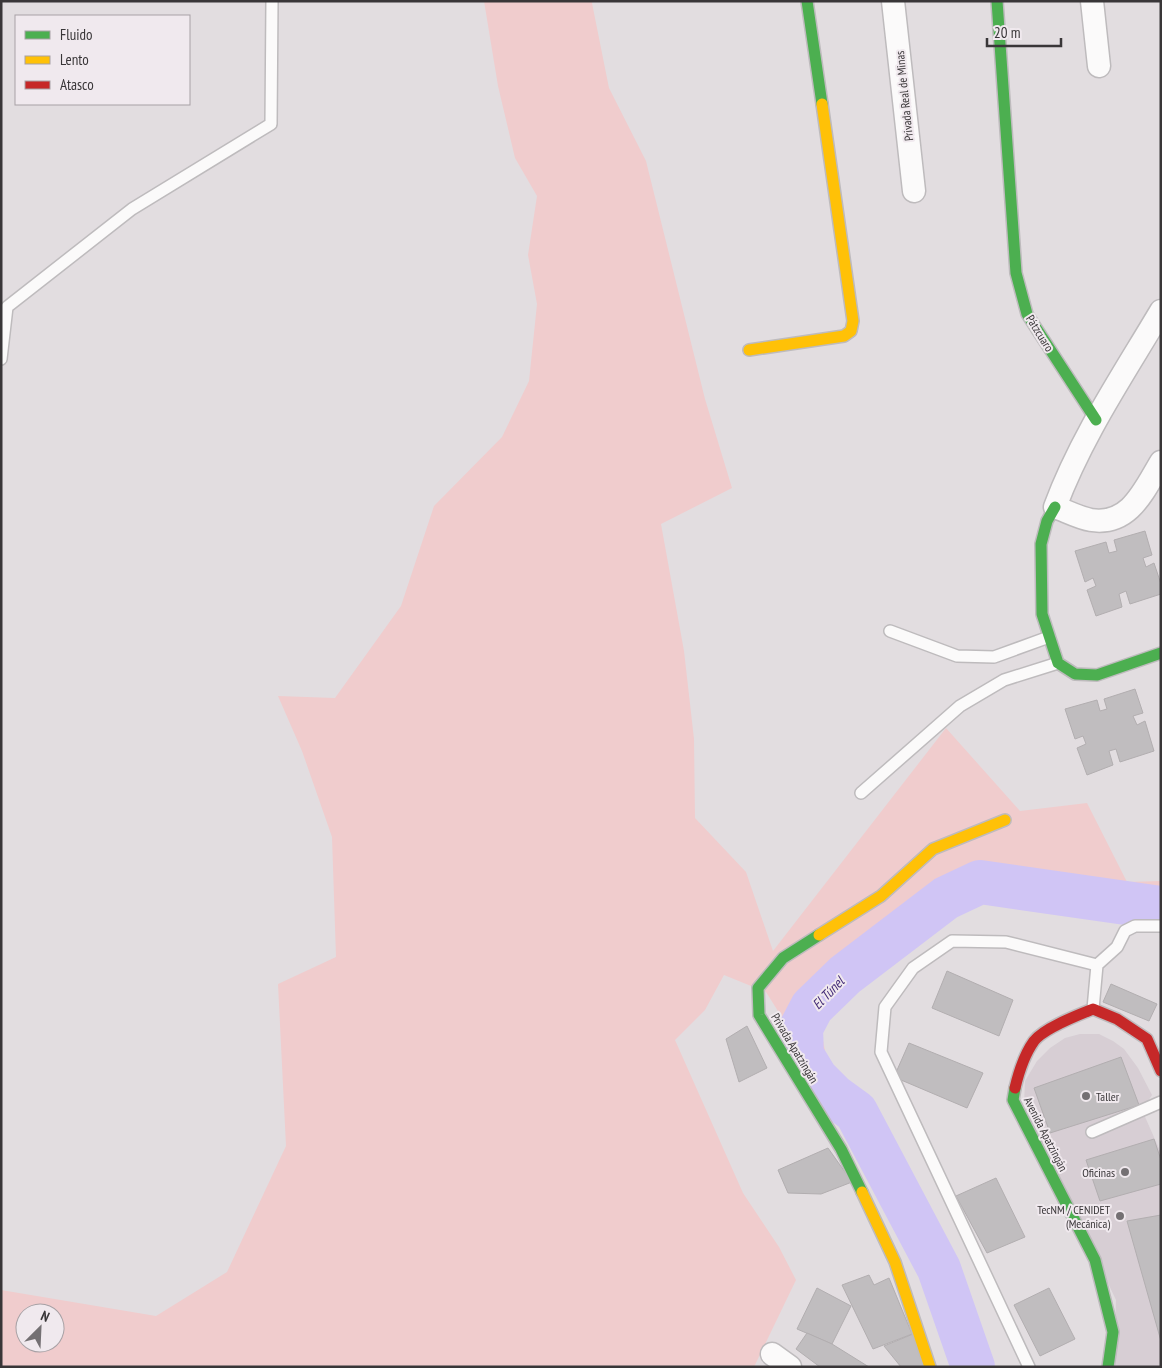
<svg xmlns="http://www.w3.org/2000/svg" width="1162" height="1368" font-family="'PT Sans Narrow',sans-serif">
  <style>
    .built { fill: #d7ced4 }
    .green { fill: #f0cccd; fill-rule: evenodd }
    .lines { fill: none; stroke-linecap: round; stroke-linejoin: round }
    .river { stroke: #d0c5f5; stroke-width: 44 }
    .building { fill: #c0bdbf; stroke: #b2aeb0 }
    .lane-casing { stroke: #bebbbd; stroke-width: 14 }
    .street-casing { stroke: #bebbbd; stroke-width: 25 }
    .fast-casing { stroke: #bebbbd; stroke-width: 14 }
    .slow-casing { stroke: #bebbbd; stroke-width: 14 }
    .jam-casing { stroke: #bebbbd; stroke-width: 14 }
    .lane { stroke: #fbfafa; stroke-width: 11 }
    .street { stroke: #fbfafa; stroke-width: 22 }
    .fast { stroke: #4caf50; stroke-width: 11 }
    .slow { stroke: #ffc107; stroke-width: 11 }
    .jam { stroke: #c62828; stroke-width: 11 }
    .poi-dot { fill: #747073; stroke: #f0e9ee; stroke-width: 2 }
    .labels { text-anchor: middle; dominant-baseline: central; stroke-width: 4; stroke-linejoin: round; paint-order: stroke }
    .street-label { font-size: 12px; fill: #393638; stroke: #f0e9ee }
    .poi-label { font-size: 12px; fill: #393638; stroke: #f0e9ee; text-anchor: end }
    .water-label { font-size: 14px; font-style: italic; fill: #422a76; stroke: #f0e9ee }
  </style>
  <rect width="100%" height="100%" fill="#e2dde0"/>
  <polygon class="built" points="1080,1034 1099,1034 1113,1041 1124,1049 1138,1068 1152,1095 1142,1110 1161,1153 1161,1367 1114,1367 1116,1300 1024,1105 1025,1081 1037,1061 1050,1048 1065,1038"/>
  <path class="green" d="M484,1h109l-1,2 17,85 37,73 59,238 27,89 -71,36 23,127 10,88 1,79 51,54 27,79 173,-223 74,83 67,-8 40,79 34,-1v40h-16l-102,-19 -51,-12 -28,13 -56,43 -73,63 -14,22 5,24 13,20 23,18 16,22 77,147 36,105h-32l-10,-47 -92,-188 -53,-58 -15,-19 -1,-28 -22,-35 -42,-17 -19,35 -30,30 68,153 36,54 17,33 -42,87h-753v-77l155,26 71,-44 59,-126 -8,-162 58,-27 -4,-120 -30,-86 -24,-55 57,2 66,-92 33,-100 68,-69 27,-56 8,-77 -9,-49 9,-59 -22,-38 -17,-72zM25,1313h30v30h-30z"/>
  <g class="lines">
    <polyline class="river" points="973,1367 939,1269 856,1112 834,1096 816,1078 802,1055 801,1028 812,1007 845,975 946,898 980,882 1161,908"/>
  </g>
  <g class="building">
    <polygon points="1145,531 1152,555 1143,558 1146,567 1154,563 1161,584 1161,594 1130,604 1126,591 1119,594 1122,607 1096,616 1087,590 1096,586 1093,578 1085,582 1075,551 1106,542 1109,553 1117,551 1114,540"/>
    <polygon points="1135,689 1143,713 1133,716 1137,725 1145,721 1154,751 1120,762 1116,749 1109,751 1113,765 1087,775 1077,748 1086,744 1083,736 1075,739 1065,709 1097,700 1100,711 1107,709 1104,699"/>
    <polygon points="947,971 1013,1000 999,1036 932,1008"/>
    <polygon points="1111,984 1157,1004 1149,1021 1103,1002"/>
    <polygon points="747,1026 767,1068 739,1082 726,1039"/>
    <polygon points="909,1043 983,1073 967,1108 894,1077"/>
    <polygon points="1121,1057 1139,1105 1050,1133 1034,1088"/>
    <polygon points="1154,1139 1161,1160 1161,1184 1100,1201 1086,1160"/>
    <polygon points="828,1148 852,1182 821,1194 788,1193 778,1170"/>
    <polygon points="996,1178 1025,1237 987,1253 956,1196"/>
    <polygon points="1161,1215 1161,1341 1127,1221"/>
    <polygon points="869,1275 874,1285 889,1278 912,1334 873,1349 842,1285"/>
    <polygon points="817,1288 851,1306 832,1344 797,1329"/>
    <polygon points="1049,1288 1075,1339 1040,1356 1014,1305"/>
    <polygon points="918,1332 926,1367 901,1367 884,1346"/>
    <polygon points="807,1333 832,1344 869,1367 820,1367 796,1349"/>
  </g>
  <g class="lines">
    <defs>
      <g id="lane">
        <polyline points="1,359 7,307 132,209 271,124 272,1"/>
        <polyline points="890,631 957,656 994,657 1049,637"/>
        <polyline points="861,793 960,706 1004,680 1058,663"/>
        <polyline points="1093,1009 1097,965 1117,947 1125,931 1135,926 1161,926"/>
        <polyline points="1092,1132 1161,1102"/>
        <polyline points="1029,1367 881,1052 885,1007 913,968 952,941 1006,942 1097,965"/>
      </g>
      <g id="street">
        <polyline points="893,1 914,191"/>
        <polyline points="1092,1 1099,66"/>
        <path d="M1161,311c-38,64 -80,126 -106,196 11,4 24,11 36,13 39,6 53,-30 70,-58"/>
        <polyline points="772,1354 790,1367"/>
      </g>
      <g id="fast">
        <polyline points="807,1 822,104"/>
        <polyline points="997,1 1016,273 1027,314 1096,420"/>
        <polyline points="1055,507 1047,521 1041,544 1042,614 1058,663 1075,674 1097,675 1161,653"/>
        <polyline points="819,935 783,958 758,988 759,1015 841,1149 862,1192"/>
        <polyline points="1015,1088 1013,1100 1095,1260 1113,1332 1108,1367"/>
      </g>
      <g id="slow">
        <polyline points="749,350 844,336 851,331 853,321 822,104"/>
        <polyline points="819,935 881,896 933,849 1005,820"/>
        <polyline points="862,1192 895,1262 930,1367"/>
      </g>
      <path id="jam" d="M1015,1088c4,-17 9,-33 19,-47 10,-13 44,-26 59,-32l24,10 30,20 14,32"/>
    </defs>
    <use href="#lane" class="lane-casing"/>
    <use href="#street" class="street-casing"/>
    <use href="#fast" class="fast-casing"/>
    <use href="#slow" class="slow-casing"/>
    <use href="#jam" class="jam-casing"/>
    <use href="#lane" class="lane"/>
    <use href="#street" class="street"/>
    <use href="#fast" class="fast"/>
    <use href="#slow" class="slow"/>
    <use href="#jam" class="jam"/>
  </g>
  <g class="poi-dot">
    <circle cx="1086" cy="1096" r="5"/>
    <circle cx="1125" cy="1172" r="5"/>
    <circle cx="1120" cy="1216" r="5"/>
  </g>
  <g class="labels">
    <g class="street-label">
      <text transform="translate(904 96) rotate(-96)">Privada Real de Minas</text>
      <text transform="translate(1040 333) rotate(58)">Pátzcuaro</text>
      <text transform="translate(795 1048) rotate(59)">Privada Apatzingán</text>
      <text transform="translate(1046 1134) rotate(63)">Avenida Apatzingán</text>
    </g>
    <g class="poi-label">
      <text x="1096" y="1096" text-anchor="start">Taller</text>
      <text x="1115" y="1172">Oficinas</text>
      <text x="1110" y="1209">TecNM / CENIDET<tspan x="1110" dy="14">(Mecánica)</tspan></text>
    </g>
    <g class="water-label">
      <text transform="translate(828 993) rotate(-46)">El Túnel</text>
    </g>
  </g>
  <rect width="1162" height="1368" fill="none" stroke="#393638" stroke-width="5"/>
  <rect x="15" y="15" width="175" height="90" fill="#f0e9ee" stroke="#a7a1a5"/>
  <rect x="25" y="31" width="25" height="8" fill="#4caf50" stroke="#a7a1a5"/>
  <text x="60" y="40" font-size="15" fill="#393638">Fluido</text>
  <rect x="25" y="56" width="25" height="8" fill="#ffc107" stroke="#a7a1a5"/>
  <text x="60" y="65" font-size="15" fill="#393638">Lento</text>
  <rect x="25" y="81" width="25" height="8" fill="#c62828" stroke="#a7a1a5"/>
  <text x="60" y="90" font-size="15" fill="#393638">Atasco</text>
  <g transform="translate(40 1328) rotate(24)"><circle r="24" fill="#f0e9ee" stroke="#a7a1a5"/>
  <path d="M0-4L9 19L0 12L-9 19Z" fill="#747073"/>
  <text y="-8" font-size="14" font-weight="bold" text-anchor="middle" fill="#393638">N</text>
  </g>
  <path d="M987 38v8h74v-8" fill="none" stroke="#393638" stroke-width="2.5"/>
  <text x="994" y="38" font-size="15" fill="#393638" stroke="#f0e9ee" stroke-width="4" paint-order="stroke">20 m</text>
</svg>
